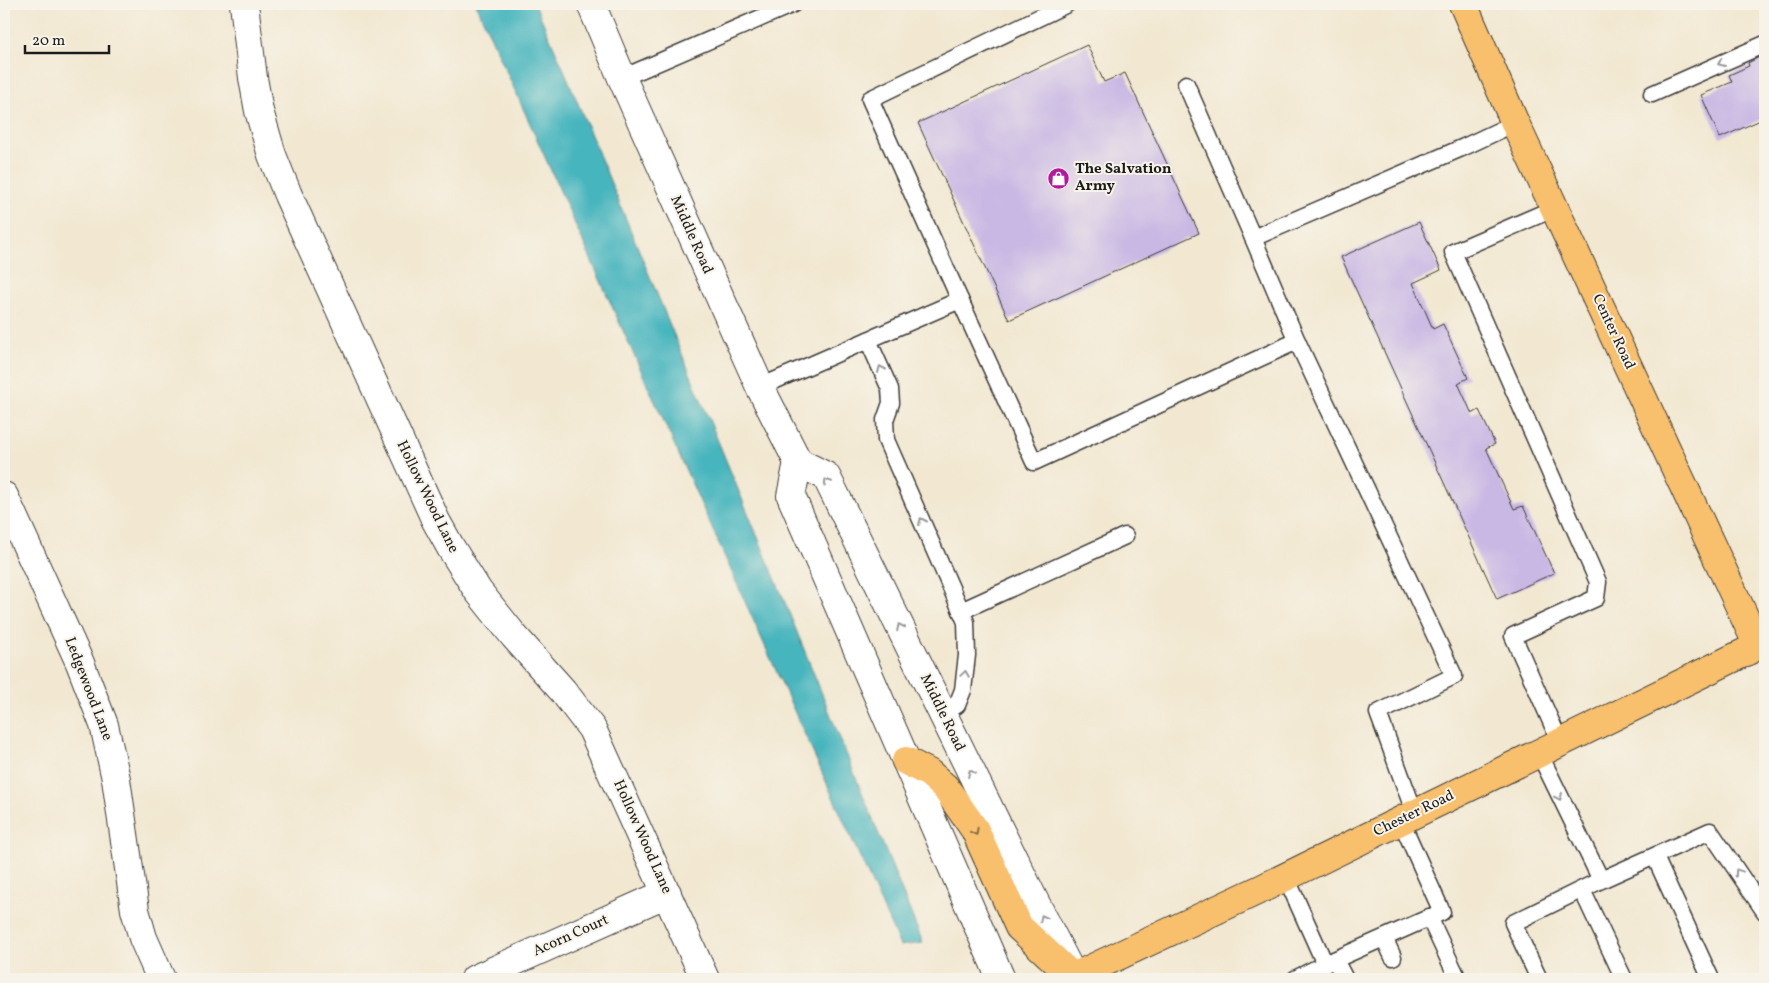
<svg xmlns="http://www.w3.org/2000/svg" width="1769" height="983" font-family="Vollkorn,serif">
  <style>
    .water { fill: #46b5be; stroke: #31686d }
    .building { fill: #c9b8e4 }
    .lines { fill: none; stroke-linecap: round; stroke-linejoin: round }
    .service-casing { stroke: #3c3b37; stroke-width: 19 }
    .minor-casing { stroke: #3c3b37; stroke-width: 30 }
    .primary-casing { stroke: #3c3b37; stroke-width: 30 }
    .service { stroke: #fff; stroke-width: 16 }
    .minor { stroke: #fff; stroke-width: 28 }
    .primary { stroke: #f8bf6c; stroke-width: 28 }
    .oneway { stroke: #999 }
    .oneway2 { stroke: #8a6e44 }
    .labels { text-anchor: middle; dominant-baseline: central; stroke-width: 4; stroke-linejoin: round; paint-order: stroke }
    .poi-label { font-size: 15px; font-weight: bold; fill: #1c1c1c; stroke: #f7f3e8; text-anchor: start }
    .street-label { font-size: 15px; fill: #1c1c1c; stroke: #f7f3e8 }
  </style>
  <rect width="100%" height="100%" fill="#f7f3e8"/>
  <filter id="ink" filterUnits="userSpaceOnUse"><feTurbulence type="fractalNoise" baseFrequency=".02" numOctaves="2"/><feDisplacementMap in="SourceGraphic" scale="10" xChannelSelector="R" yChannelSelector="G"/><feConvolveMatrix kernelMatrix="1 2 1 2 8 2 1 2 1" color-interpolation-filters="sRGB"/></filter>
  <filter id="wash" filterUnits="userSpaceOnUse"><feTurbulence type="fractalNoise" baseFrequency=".0096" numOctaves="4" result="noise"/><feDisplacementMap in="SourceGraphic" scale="20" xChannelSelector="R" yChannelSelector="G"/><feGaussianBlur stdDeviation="1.12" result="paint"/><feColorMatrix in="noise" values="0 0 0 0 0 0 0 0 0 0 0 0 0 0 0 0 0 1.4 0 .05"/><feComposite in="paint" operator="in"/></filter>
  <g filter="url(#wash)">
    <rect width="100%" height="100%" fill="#f2e8d2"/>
    <polygon class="water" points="476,4 535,4 565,72 784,600 923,943 900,946"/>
    <g id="blocks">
      <g class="building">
        <polygon points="1087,45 1104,82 1125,73 1199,233 1009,320 918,123"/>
        <polygon points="1763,55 1765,60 1765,118 1720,138 1701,95 1732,82 1729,75 1749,66 1748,63"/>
        <polygon points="1419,222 1441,270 1413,283 1433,329 1443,324 1468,378 1458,383 1472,414 1479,410 1495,444 1486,448 1514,509 1523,506 1554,573 1497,599 1341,257"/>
      </g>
    </g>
  </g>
  <g filter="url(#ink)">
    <use href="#blocks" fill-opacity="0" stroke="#3c3b37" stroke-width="1"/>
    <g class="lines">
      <defs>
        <g id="service">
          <polyline points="622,78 793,4"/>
          <polyline points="1186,84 1253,238"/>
          <polyline points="1652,94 1765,44"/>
          <polyline points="1555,208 1453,252 1598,582 1596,598 1513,636 1560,742"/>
          <polyline points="960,300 1034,462 1297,341 1253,238 1464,147 1515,123"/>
          <polyline points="868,340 890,389 891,403 885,420 886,440 966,622 967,655 963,690 957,705 942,714"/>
          <polyline points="1297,341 1454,676 1378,713 1415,814"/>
          <polyline points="760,387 960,300 870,99 1067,4"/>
          <polyline points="961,611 1125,536"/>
          <polyline points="1539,753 1601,880"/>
          <polyline points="1655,857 1711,979"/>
          <polyline points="1286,877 1325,964 1442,912 1401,821"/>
          <polyline points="1582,890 1624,979"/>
          <polyline points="1429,917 1458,979"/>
          <polyline points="1384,938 1393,957"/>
          <polyline points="1335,960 1345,979"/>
          <polyline points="1295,979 1325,964"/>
          <polyline points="1539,979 1513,923 1601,880 1710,831 1765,912"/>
        </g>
        <g id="minor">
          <polyline points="244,4 253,78 259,111 272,155 288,195 436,521 451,548 478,591 514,636 563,691 592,729 705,979"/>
          <polyline points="591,4 622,78 760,387 798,462"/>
          <polyline points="4,496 80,663 104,725 116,779 135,910 143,938 161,979"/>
          <polyline points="475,979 667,893"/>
          <polyline points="1001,979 791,496 798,462 826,476 1034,900 1072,974"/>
        </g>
        <g id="primary">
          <polyline points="906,761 929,773 945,787 975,830 1019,927 1075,979"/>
          <polyline points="1069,979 1261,889 1758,646 1515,123 1463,4"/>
        </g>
      </defs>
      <use href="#service" class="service-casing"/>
      <use href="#minor" class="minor-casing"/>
      <use href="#primary" class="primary-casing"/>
      <use href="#service" class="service"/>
      <use href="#minor" class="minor"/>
      <use href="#primary" class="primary"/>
    </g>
    <defs><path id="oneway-chevron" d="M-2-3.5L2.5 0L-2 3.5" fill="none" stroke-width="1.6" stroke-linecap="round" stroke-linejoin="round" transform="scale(1.25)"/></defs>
    <g class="oneway">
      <use href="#oneway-chevron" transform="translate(1721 63) rotate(156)"/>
      <use href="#oneway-chevron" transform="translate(881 369) rotate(-114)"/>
      <use href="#oneway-chevron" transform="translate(827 482) rotate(-123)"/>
      <use href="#oneway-chevron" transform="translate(922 521) rotate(-114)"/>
      <use href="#oneway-chevron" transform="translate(900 627) rotate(-116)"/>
      <use href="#oneway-chevron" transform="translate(965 674) rotate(-82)"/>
      <use href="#oneway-chevron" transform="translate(971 773) rotate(-116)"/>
      <use href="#oneway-chevron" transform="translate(1559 797) rotate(65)"/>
      <use href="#oneway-chevron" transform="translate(1738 872) rotate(-124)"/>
      <use href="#oneway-chevron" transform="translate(1043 918) rotate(-117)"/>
    </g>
    <use class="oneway2" href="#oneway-chevron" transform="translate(975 832) rotate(62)"/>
  </g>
  <defs>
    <symbol id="shop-disc" viewBox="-11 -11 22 22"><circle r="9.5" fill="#b5179e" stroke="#f7f3e8"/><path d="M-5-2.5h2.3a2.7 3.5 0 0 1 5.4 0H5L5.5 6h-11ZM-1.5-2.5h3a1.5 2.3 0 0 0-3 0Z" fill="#fff"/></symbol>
  </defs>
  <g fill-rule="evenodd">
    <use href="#shop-disc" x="1046" y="166" width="25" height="25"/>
  </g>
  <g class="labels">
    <g class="poi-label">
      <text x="1075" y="169">The Salvation<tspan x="1075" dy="17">Army</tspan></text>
    </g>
    <g class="street-label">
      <text transform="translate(691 235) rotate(66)">Middle Road</text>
      <text transform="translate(1613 332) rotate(65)">Center Road</text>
      <text transform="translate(427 497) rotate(64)">Hollow Wood Lane</text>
      <text transform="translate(88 689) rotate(69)">Ledgewood Lane</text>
      <text transform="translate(942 713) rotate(64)">Middle Road</text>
      <text transform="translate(1414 814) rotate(-26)">Chester Road</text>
      <text transform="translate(642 837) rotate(66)">Hollow Wood Lane</text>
      <text transform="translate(571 936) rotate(-24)">Acorn Court</text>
    </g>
  </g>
  <rect width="1769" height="983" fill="none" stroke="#f7f3e8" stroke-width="20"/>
  <path d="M25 45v8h84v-8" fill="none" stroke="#1c1c1c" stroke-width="2.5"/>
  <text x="32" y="45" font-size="15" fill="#1c1c1c" stroke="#f7f3e8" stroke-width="4" paint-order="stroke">20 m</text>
</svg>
